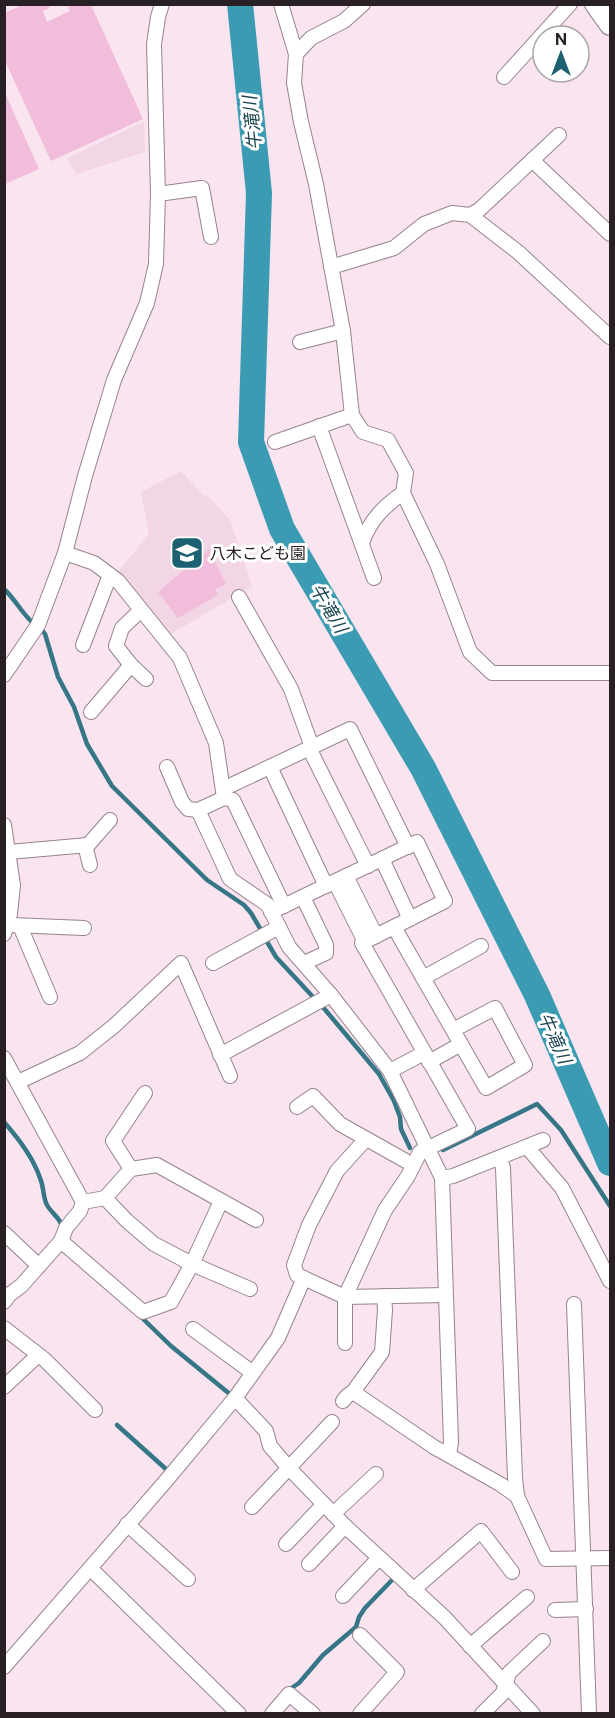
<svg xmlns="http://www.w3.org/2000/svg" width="615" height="1718" font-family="'Public Sans','Noto Sans JP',sans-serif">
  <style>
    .built { fill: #f2d6e5 }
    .green { fill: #f2bcdb }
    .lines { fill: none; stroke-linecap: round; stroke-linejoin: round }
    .stream { stroke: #357687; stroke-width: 4.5 }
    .river { stroke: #3a9bb2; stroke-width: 26 }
    .street-casing { stroke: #96838e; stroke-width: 16 }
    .secondary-casing { stroke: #96838e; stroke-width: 22 }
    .street { stroke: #fff; stroke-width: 14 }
    .secondary { stroke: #fff; stroke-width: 20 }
    .labels { text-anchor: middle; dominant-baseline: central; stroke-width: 6; stroke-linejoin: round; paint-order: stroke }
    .poi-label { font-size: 16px; fill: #282024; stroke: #fff; text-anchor: start }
    .water-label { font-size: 18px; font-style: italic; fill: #1c4651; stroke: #fff }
  </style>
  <rect width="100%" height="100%" fill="#f9e4f0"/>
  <g class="built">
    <polygon points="144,122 145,152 76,174 67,158"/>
    <polygon points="181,471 203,495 208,496 230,520 252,586 171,634 117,573 149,534 141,492"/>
  </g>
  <g class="green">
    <polygon points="22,5 48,5 50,8 43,11 47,22 70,11 68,5 91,5 143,119 51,161 5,61 5,13"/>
    <polygon points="4,91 39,169 5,184 4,184"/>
    <polygon points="209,549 226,584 215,589 218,595 178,618 158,592"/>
  </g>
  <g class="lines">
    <g class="stream">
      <path d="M4,589c11,10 17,23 28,33"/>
      <polyline points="42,630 45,634 58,677 74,707 87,744 112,786 207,880 244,905 251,913 261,930"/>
      <polyline points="266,940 276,957 314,998"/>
      <polyline points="322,1006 379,1074 394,1101 400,1117 401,1129 410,1148"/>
      <path d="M4,1122c15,17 29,35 36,56 4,9 3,20 7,27 5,9 15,14 15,24"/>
      <polyline points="443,1150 537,1104 561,1130 610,1206"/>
      <polyline points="138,1314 171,1346 231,1395"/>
      <polyline points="117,1425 167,1470"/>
      <polyline points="290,1689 299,1683 323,1655 356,1627 359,1617 365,1608 394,1578 393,1576"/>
    </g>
    <polyline class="river" points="240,4 259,193 251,442 282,529 423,768 537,995 610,1163"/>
    <defs>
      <g id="street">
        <polyline points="281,4 296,54"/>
        <polyline points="363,4 344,21 311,38 296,54 294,83 301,122 316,184 343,331 352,415 363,432 388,440 406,473 403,493 437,564 470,652 492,673 610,673"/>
        <polyline points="504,77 570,4"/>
        <polyline points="532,160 610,234"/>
        <polyline points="158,194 202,188 211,237"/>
        <polyline points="470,215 479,210 559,135"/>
        <polyline points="331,267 394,248 424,224 452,213 470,215 518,252 610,337"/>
        <polyline points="300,342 343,331"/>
        <polyline points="319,426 374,578"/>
        <polyline points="275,442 352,415"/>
        <path d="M362,543c8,-23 22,-37 41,-50"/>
        <polyline points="65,553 94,563 118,581 180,658 216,743 224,798"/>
        <polyline points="239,597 291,689 312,747"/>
        <polyline points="141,610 122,628 116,646 131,665 146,679"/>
        <polyline points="83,645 110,575"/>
        <polyline points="4,675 38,625 65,553 85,476 114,380 147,303 156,264 158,194 154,44 158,17 162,4"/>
        <polyline points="91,712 131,665"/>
        <polyline points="309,748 368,866"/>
        <polyline points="167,767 182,802 188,809 198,810 224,798 233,800 284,906"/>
        <polyline points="270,767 326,886"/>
        <polyline points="223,789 350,729 408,847"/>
        <polyline points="198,810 230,879 268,905 289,947 331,995 390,1071 442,1178 451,1442 449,1454"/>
        <polyline points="4,825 13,885 10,914 4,934"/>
        <polyline points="85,845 90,865"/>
        <polyline points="9,852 88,845 110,820"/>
        <polyline points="382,859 410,919"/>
        <polyline points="346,876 376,936"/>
        <polyline points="335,882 365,942"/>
        <polyline points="303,897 326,945 326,953 304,963"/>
        <polyline points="271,912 417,842 445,901 362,943 468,1129 420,1152 408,1176 385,1210 345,1297 345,1343"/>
        <polyline points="12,925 84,928"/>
        <polyline points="20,926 50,997"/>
        <polyline points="394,927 486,1088 525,1065 495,1008 453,1030"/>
        <polyline points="213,963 279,927"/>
        <polyline points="423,978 481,946"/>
        <polyline points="220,1055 331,995"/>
        <polyline points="4,1058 83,1202 80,1211 66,1228 61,1241"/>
        <polyline points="429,1062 461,1044"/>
        <polyline points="390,1071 424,1053"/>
        <polyline points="18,1082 80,1053 114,1026 181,963 230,1076"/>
        <polyline points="297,1107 313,1096 340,1124 413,1165"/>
        <polyline points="366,1139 337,1171 309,1225 294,1265 297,1275 345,1297 445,1295"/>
        <polyline points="527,1147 562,1188 610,1281"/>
        <polyline points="500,1158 503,1168 515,1478 517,1496"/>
        <polyline points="131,1169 113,1141 145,1093"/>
        <polyline points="442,1178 453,1176 543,1140"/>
        <polyline points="105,1198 131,1169 157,1165 256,1220"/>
        <polyline points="83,1202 105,1198 127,1221 154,1244 192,1264 250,1289"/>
        <polyline points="4,1233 39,1266"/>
        <polyline points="4,1302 10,1294 21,1286 61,1241 143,1312 171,1302 192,1264 221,1201"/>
        <polyline points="574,1304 589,1714"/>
        <polyline points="4,1328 44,1359 95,1410"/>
        <polyline points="193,1329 253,1373"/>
        <polyline points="4,1387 34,1359"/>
        <polyline points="353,1392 434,1447 500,1484 517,1496 546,1559 610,1558"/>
        <polyline points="235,1398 266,1431 270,1446 288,1467 345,1526 445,1618 533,1714"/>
        <polyline points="343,1401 347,1396 353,1392 382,1352 385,1310 384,1296"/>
        <polyline points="252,1507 332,1422"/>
        <polyline points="333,1514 376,1474"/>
        <polyline points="127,1524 188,1579"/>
        <polyline points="286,1544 324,1504"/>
        <polyline points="309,1564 345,1526"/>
        <polyline points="90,1568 239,1714"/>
        <polyline points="413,1590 481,1531 512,1572"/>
        <polyline points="343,1596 379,1558"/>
        <polyline points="555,1610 586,1609"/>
        <polyline points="470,1646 527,1597"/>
        <polyline points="4,1667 165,1482 235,1398 278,1338 304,1278"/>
        <polyline points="272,1714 289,1694 313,1714"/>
        <polyline points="360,1714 397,1672 360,1635"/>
        <polyline points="482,1714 503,1693 509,1673 543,1641"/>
      </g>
      <polyline id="secondary" points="595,4 610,25"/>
    </defs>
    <use href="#street" class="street-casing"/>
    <use href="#secondary" class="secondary-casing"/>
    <use href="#street" class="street"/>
    <use href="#secondary" class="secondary"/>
  </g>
  <defs>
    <symbol id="school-square" viewBox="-11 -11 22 22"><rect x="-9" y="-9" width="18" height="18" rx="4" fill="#1b6172" stroke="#fff"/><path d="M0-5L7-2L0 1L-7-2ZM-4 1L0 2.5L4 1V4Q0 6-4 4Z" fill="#fff"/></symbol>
  </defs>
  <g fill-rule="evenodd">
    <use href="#school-square" x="168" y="534" width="38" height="38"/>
  </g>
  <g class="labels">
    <g class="poi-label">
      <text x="210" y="553">八木こども園</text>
    </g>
    <g class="water-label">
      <text transform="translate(252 123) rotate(-96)">牛滝川</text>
      <text transform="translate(329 608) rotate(59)">牛滝川</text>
      <text transform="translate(555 1038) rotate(66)">牛滝川</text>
    </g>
  </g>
  <rect width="615" height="1718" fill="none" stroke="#282024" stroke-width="12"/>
  <g transform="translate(561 54)"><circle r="28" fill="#ffffff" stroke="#a9a6a7" stroke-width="1.5"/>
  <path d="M0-4.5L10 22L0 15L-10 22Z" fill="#1b6172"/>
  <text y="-9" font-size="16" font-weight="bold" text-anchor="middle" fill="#282024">N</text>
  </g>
</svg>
